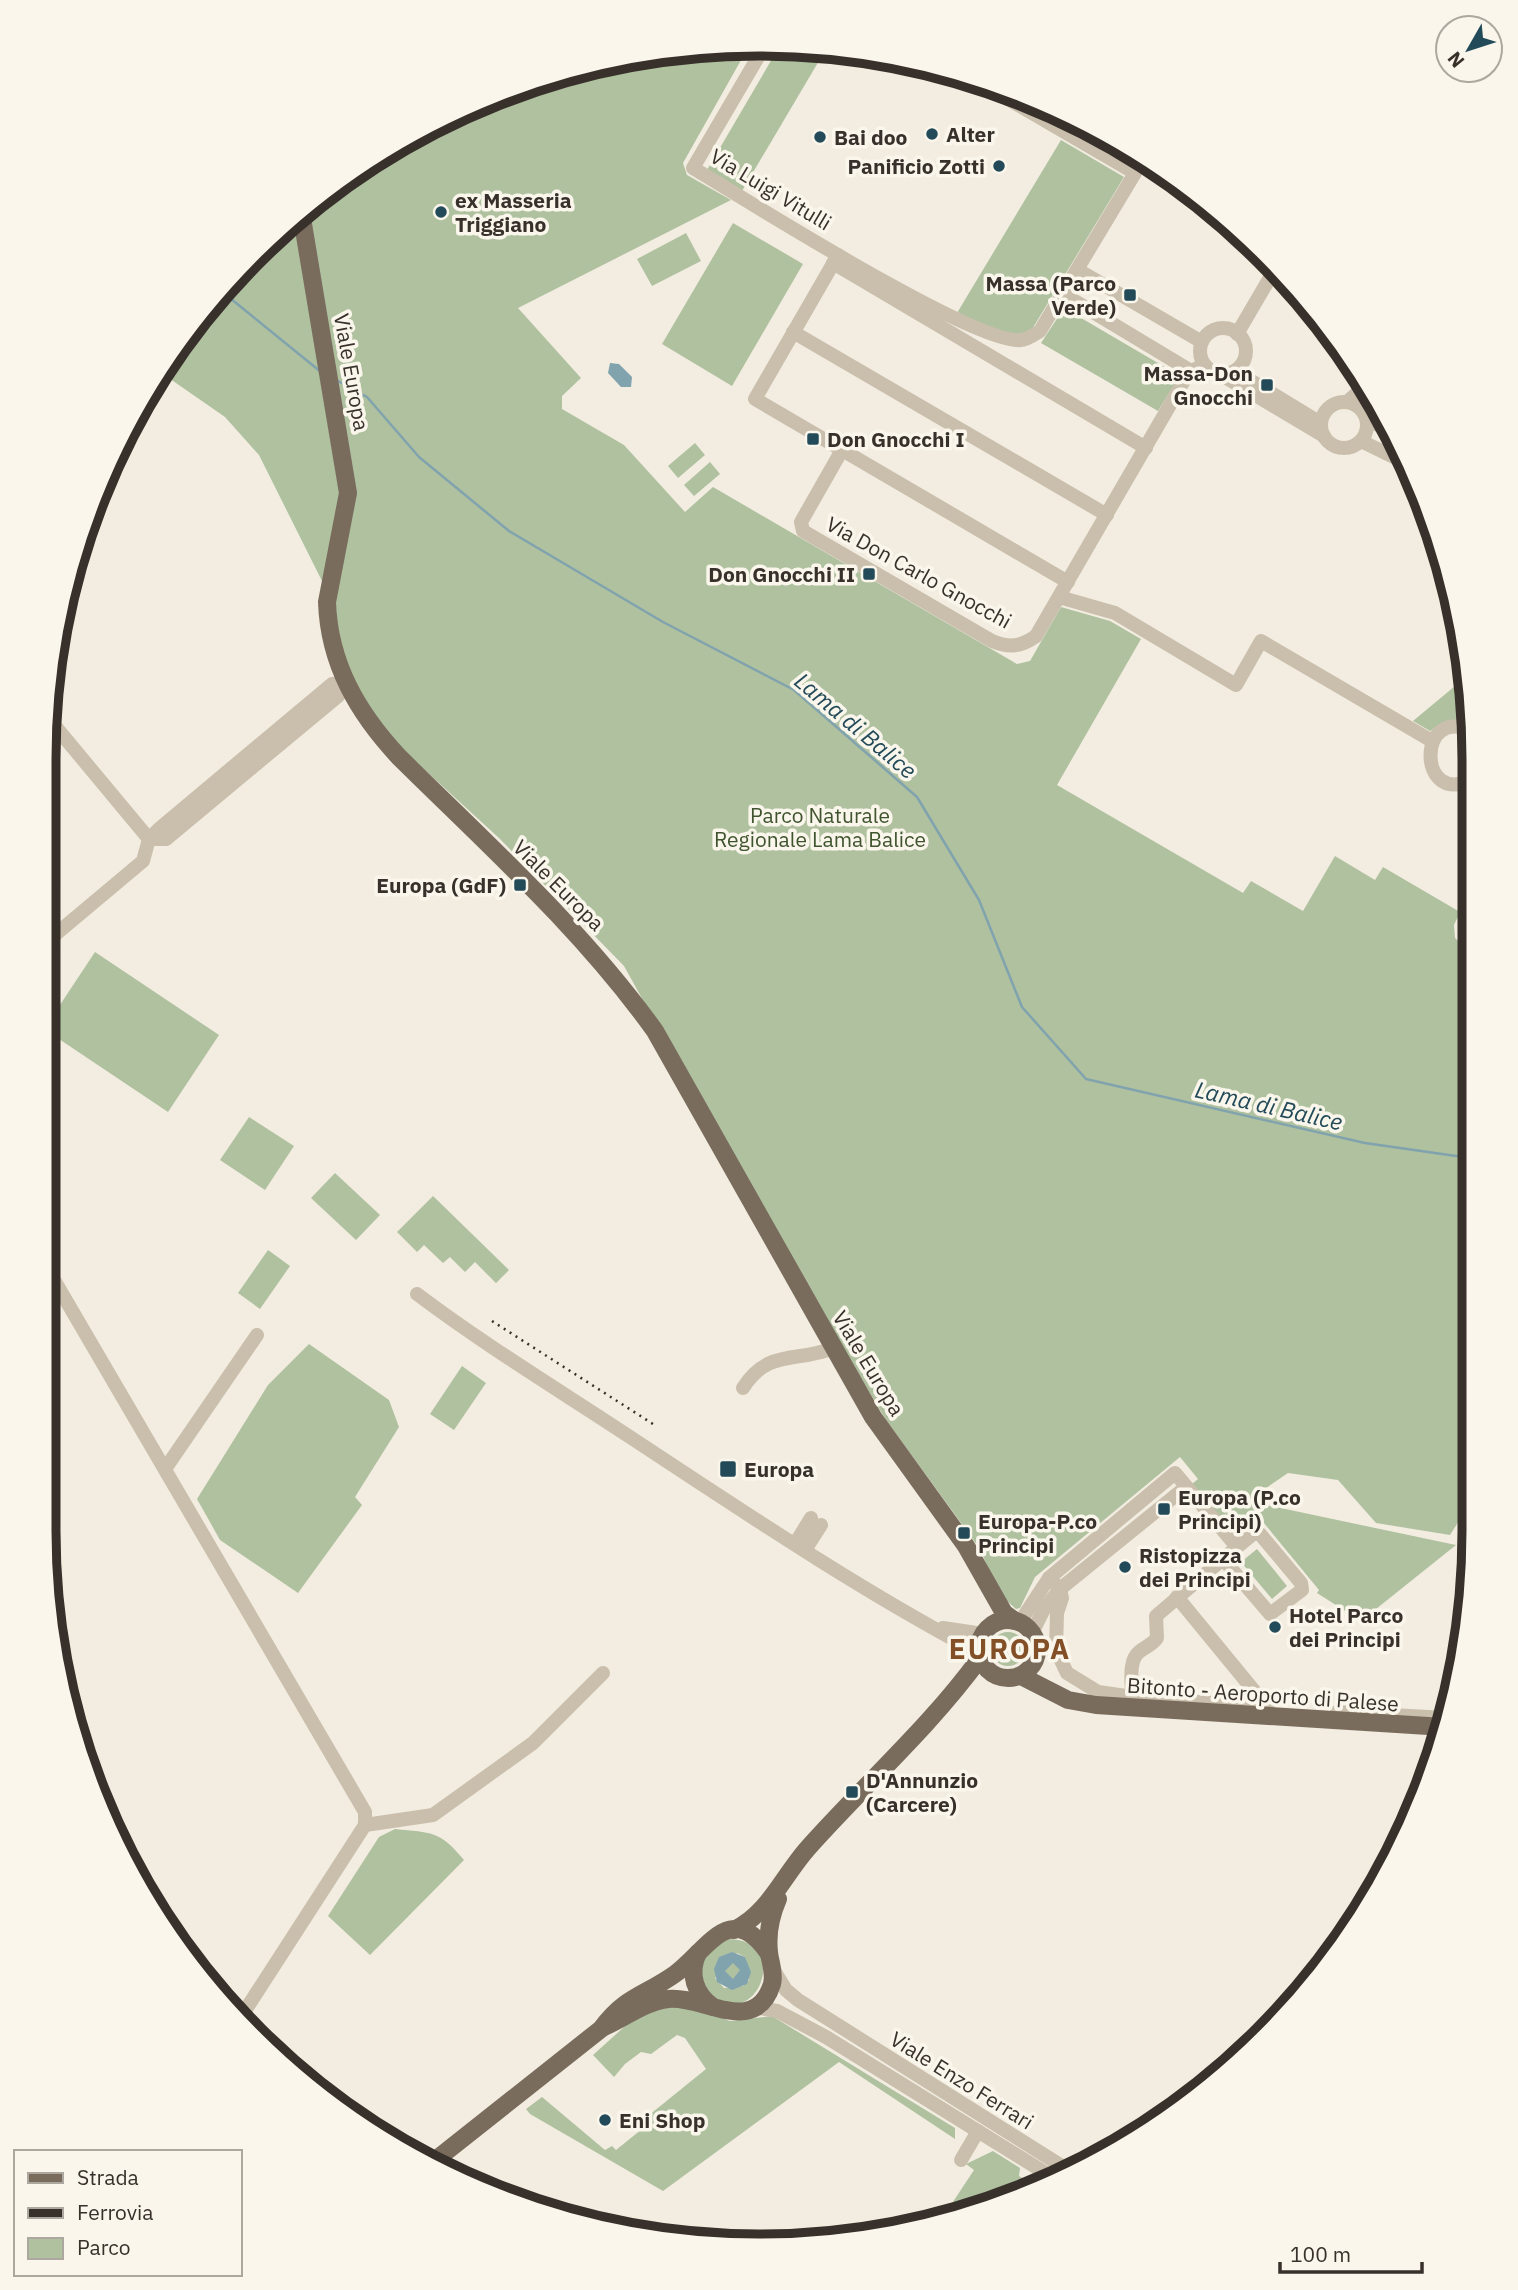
<svg xmlns="http://www.w3.org/2000/svg" width="1518" height="2290" font-family="'IBM Plex Sans',sans-serif">
  <style>
    .green { fill: #b0c1a0; fill-rule: evenodd }
    .water { fill: #80a3ae; fill-rule: evenodd }
    .lines { fill: none; stroke-linecap: round; stroke-linejoin: round }
    .stream { stroke: #80a3ae; stroke-width: 2.5 }
    .minor { stroke: #cabfac; stroke-width: 14 }
    .major { stroke: #796c5d; stroke-width: 18 }
    .rail { stroke: #38312b; stroke-width: 2.5; stroke-dasharray: 2 5; stroke-linecap: butt }
    .poi-dot { fill: #224a58; stroke: #faf6ec; stroke-width: 2.5 }
    .labels { text-anchor: middle; dominant-baseline: central; stroke-width: 7; stroke-linejoin: round; paint-order: stroke }
    .poi-label { font-size: 21px; font-weight: bold; fill: #38312b; stroke: #faf6ec; text-anchor: start }
    .street-label { font-size: 21px; fill: #38312b; stroke: #faf6ec }
    .park-label { font-size: 21px; fill: #40552f; stroke: #faf6ec }
    .water-label { font-size: 23px; font-style: italic; fill: #224a58; stroke: #faf6ec }
    .district-label { font-size: 28px; font-weight: bold; letter-spacing: 2px; fill: #834f27; stroke: #faf6ec }
    .rim { fill: none; stroke: #38312b; stroke-width: 9 }
  </style>
  <rect width="100%" height="100%" fill="#f2ede0"/>
  <g class="green">
    <polygon points="713,45 749,46 683,163 687,175 731,200 518,308 581,378 562,396 562,409 624,445 685,512 713,487 1017,664 1030,661 1061,607 1110,621 1141,639 1057,785 1243,893 1251,881 1303,911 1335,856 1375,880 1383,867 1460,912 1454,925 1455,938 1472,954 1469,1505 1450,1535 1376,1523 1338,1480 1288,1473 1247,1501 1456,1545 1361,1621 1317,1593 1319,1590 1259,1517 1235,1536 1192,1484 1198,1479 1180,1457 1035,1577 1020,1608 1016,1609 999,1594 980,1549 886,1420 757,1206 624,966 500,839 390,738 351,679 322,581 259,455 225,417 163,374 222,287 324,191 443,117 574,68"/>
    <polygon points="779,47 826,49 742,191 707,170"/>
    <polygon points="1061,140 1124,177 1031,331 1012,336 957,313"/>
    <polygon points="733,223 803,264 732,386 662,344"/>
    <polygon points="686,233 701,261 652,286 637,259"/>
    <polygon points="1064,308 1175,373 1176,382 1158,411 1041,343"/>
    <polygon points="695,443 705,455 678,478 668,466"/>
    <polygon points="710,462 720,474 694,496 684,485"/>
    <polygon points="1467,676 1473,713 1468,721 1449,720 1430,731 1413,721"/>
    <polygon points="95,952 219,1035 168,1112 50,1033 50,1020"/>
    <polygon points="249,1117 294,1146 265,1190 220,1160"/>
    <polygon points="335,1173 380,1215 356,1240 311,1198"/>
    <polygon points="433,1196 509,1270 496,1283 475,1262 465,1272 450,1257 443,1263 424,1245 417,1252 397,1232"/>
    <polygon points="268,1250 290,1266 260,1309 238,1293"/>
    <polygon points="309,1344 389,1400 399,1427 355,1497 362,1505 298,1593 220,1540 197,1499 268,1385"/>
    <polygon points="462,1366 486,1383 454,1430 430,1414"/>
    <polygon points="1257,1549 1287,1586 1272,1599 1241,1562"/>
    <circle cx="1008" cy="1649" r="17"/>
    <path d="M395,1829c37,4 44,1 69,31l-94,95 -42,-39 51,-79z"/>
    <path d="M728,1939c63,0 31,91 -14,58 -14,-10 -18,-35 -5,-48 4,-4 14,-7 19,-10zM737,1953l8,4 4,23 -6,6 -19,2 -9,-10z"/>
    <circle cx="733" cy="1971" r="8"/>
    <polygon points="665,2006 694,2008 730,2021 772,2016 955,2128 955,2139 839,2062 663,2191 530,2114 526,2109 542,2097 605,2150 612,2146 616,2150 652,2121 648,2116 706,2069 685,2038 677,2035 651,2054 641,2052 625,2064 614,2077 593,2055 634,2018"/>
    <polygon points="993,2151 1020,2168 1019,2176 1030,2183 1037,2179 1041,2182 939,2223 974,2170 966,2164"/>
  </g>
  <g class="water">
    <polygon points="610,363 619,364 632,377 631,387 621,387 608,373"/>
    <path d="M732,1952l13,5 6,15 -4,12 -15,6 -15,-8 -3,-13 5,-12zM733,1963l7,7 -7,9 -8,-8z"/>
  </g>
  <g class="lines">
    <g class="stream">
      <polyline points="220,290 321,372"/>
      <polyline points="336,380 367,397 419,457 509,531 663,622 794,690 917,797 979,900 1022,1007 1086,1079 1365,1143 1470,1158"/>
    </g>
    <g class="minor">
      <path d="M764,47l-71,121c50,30 284,178 328,172 6,0 14,-6 19,-9l95,-158 -163,-95"/>
      <polyline points="838,255 755,399 1068,582"/>
      <polyline points="833,263 1146,448"/>
      <polyline points="1078,270 1202,342"/>
      <polyline points="1063,294 1191,371"/>
      <circle cx="1223" cy="351" r="23"/>
      <polyline points="793,332 1107,515"/>
      <polyline points="1237,334 1275,269"/>
      <polyline points="1235,371 1314,419"/>
      <polyline points="1220,374 1324,436"/>
      <polyline points="1347,402 1365,386"/>
      <circle cx="1344" cy="425" r="23"/>
      <polyline points="1367,420 1394,432"/>
      <polyline points="1361,441 1408,464"/>
      <path d="M842,450l-41,72 2,9 189,110c17,7 29,6 44,-5l149,-257 6,-8 14,-6"/>
      <polyline points="1059,597 1115,613 1236,685 1261,641 1432,741"/>
      <polyline points="50,720 149,839"/>
      <path d="M1472,779c-55,30 -56,-77 1,-47"/>
      <polyline points="149,839 166,839 338,696 346,683"/>
      <polyline points="50,939 143,861 149,839 160,828 332,684 346,683"/>
      <polyline points="1472,946 1465,927 1472,912"/>
      <polyline points="50,1273 365,1812 365,1825 239,2020"/>
      <path d="M417,1294c69,52 142,96 213,143 114,75 228,152 349,216"/>
      <path d="M743,1388c25,-40 55,-25 90,-40"/>
      <polyline points="165,1469 257,1335"/>
      <polyline points="795,1544 811,1518"/>
      <polyline points="805,1550 821,1525"/>
      <polyline points="1223,1559 1270,1614 1302,1590 1301,1583 1260,1534 1254,1533 1237,1547"/>
      <polyline points="1049,1578 1060,1589 1062,1598 1057,1613 1056,1650 1067,1673 1098,1692 1140,1698"/>
      <polyline points="1177,1597 1255,1692 1258,1715"/>
      <path d="M1020,1622l29,-44 126,-105 62,74 -81,69 1,22c-6,8 -11,8 -18,14 -11,9 -7,31 -7,45l136,10"/>
      <polyline points="943,1628 983,1634"/>
      <polyline points="1032,1633 1044,1609 1060,1589 1186,1487"/>
      <polyline points="1337,1712 1446,1718"/>
      <polyline points="365,1825 433,1815 533,1743 603,1673"/>
      <polyline points="773,1969 786,1990 798,2000 1068,2170"/>
      <polyline points="754,2007 777,2011 826,2037 1052,2177"/>
      <polyline points="961,2160 978,2131"/>
    </g>
    <g class="major">
      <path d="M301,212l47,281 -21,109c2,62 31,111 72,155 89,88 183,172 256,274l218,386 93,129 38,67 11,8"/>
      <circle cx="1008" cy="1649" r="29"/>
      <polyline points="1021,1676 1068,1700 1096,1705 1444,1727"/>
      <path d="M734,1930c35,-17 49,-54 74,-82 57,-64 121,-120 172,-190"/>
      <path d="M698,1953c-10,21 -3,41 15,54"/>
      <path d="M604,2027c21,-9 40,-25 64,-28 35,-4 87,39 104,-15 3,-12 -2,-21 -3,-32 -2,-18 2,-37 9,-53"/>
      <path d="M433,2162l168,-133c24,-33 43,-33 74,-55 31,-22 56,-77 94,-20"/>
    </g>
    <polyline class="rail" points="492,1321 653,1424"/>
  </g>
  <g class="poi-dot">
    <circle cx="932" cy="134" r="7"/>
    <circle cx="820" cy="137" r="7"/>
    <circle cx="999" cy="166" r="7"/>
    <circle cx="441" cy="212" r="7"/>
    <rect x="1123" y="288" width="14" height="14" rx="3.5"/>
    <rect x="1260" y="378" width="14" height="14" rx="3.5"/>
    <rect x="806" y="432" width="14" height="14" rx="3.5"/>
    <rect x="862" y="567" width="14" height="14" rx="3.5"/>
    <rect x="513" y="878" width="14" height="14" rx="3.5"/>
    <rect x="719" y="1460" width="18" height="18" rx="3.5"/>
    <rect x="1157" y="1502" width="14" height="14" rx="3.5"/>
    <rect x="957" y="1526" width="14" height="14" rx="3.5"/>
    <circle cx="1125" cy="1567" r="7"/>
    <circle cx="1275" cy="1627" r="7"/>
    <rect x="845" y="1785" width="14" height="14" rx="3.5"/>
    <circle cx="605" cy="2120" r="7"/>
  </g>
  <g class="labels">
    <g class="poi-label">
      <text x="946" y="134">Alter</text>
      <text x="834" y="137">Bai doo</text>
      <text x="985" y="166" text-anchor="end">Panificio Zotti</text>
      <text x="455" y="200">ex Masseria<tspan x="455" dy="24">Triggiano</tspan></text>
      <text x="1116" y="283" text-anchor="end">Massa (Parco<tspan x="1116" dy="24">Verde)</tspan></text>
      <text x="1253" y="373" text-anchor="end">Massa-Don<tspan x="1253" dy="24">Gnocchi</tspan></text>
      <text x="827" y="439">Don Gnocchi I</text>
      <text x="855" y="574" text-anchor="end">Don Gnocchi II</text>
      <text x="506" y="885" text-anchor="end">Europa (GdF)</text>
      <text x="744" y="1469">Europa</text>
      <text x="1178" y="1497">Europa (P.co<tspan x="1178" dy="24">Principi)</tspan></text>
      <text x="978" y="1521">Europa-P.co<tspan x="978" dy="24">Principi</tspan></text>
      <text x="1139" y="1555">Ristopizza<tspan x="1139" dy="24">dei Principi</tspan></text>
      <text x="1289" y="1615">Hotel Parco<tspan x="1289" dy="24">dei Principi</tspan></text>
      <text x="866" y="1780">D'Annunzio<tspan x="866" dy="24">(Carcere)</tspan></text>
      <text x="619" y="2120">Eni Shop</text>
    </g>
    <g class="street-label">
      <text transform="translate(771 189) rotate(31)">Via Luigi Vitulli</text>
      <text transform="translate(352 372) rotate(80)">Viale Europa</text>
      <text transform="translate(919 572) rotate(29)">Via Don Carlo Gnocchi</text>
      <text transform="translate(559 885) rotate(45)">Viale Europa</text>
      <text transform="translate(869 1363) rotate(59)">Viale Europa</text>
      <text transform="translate(1263 1694) rotate(4)">Bitonto - Aeroporto di Palese</text>
      <text transform="translate(962 2080) rotate(32)">Viale Enzo Ferrari</text>
    </g>
    <g class="park-label">
      <text x="820" y="815">Parco Naturale<tspan x="820" dy="24">Regionale Lama Balice</tspan></text>
    </g>
    <g class="water-label">
      <text transform="translate(856 725) rotate(40)">Lama di Balice</text>
      <text transform="translate(1269 1105) rotate(13)">Lama di Balice</text>
    </g>
    <g class="district-label">
      <text x="1010" y="1648">EUROPA</text>
    </g>
  </g>
  <path d="M0 0H1518V2290H0ZM759 56H759A703 703 0 0 1 1462 759V1531A703 703 0 0 1 759 2234H759A703 703 0 0 1 56 1531V759A703 703 0 0 1 759 56Z" fill="#faf6ec" fill-rule="evenodd"/>
  <path class="rim" d="M759 56H759A703 703 0 0 1 1462 759V1531A703 703 0 0 1 759 2234H759A703 703 0 0 1 56 1531V759A703 703 0 0 1 759 56Z"/>
  <rect x="14" y="2150" width="228" height="126" fill="#faf6ec" stroke="#aca79f" stroke-width="2"/>
  <rect x="28" y="2173" width="35" height="10" fill="#796c5d" stroke="#aca79f" stroke-width="2"/>
  <text x="77" y="2185" font-size="21" fill="#38312b">Strada</text>
  <rect x="28" y="2208" width="35" height="10" fill="#38312b" stroke="#aca79f" stroke-width="2"/>
  <text x="77" y="2220" font-size="21" fill="#38312b">Ferrovia</text>
  <rect x="28" y="2238" width="35" height="21" fill="#b0c1a0" stroke="#aca79f" stroke-width="2"/>
  <text x="77" y="2255" font-size="21" fill="#38312b">Parco</text>
  <g transform="translate(1469 49) rotate(231)"><circle r="33" fill="#faf6ec" stroke="#aca79f" stroke-width="2"/>
  <path d="M0-5L12 26L0 18L-12 26Z" fill="#224a58"/>
  <text y="-10" font-size="19" font-weight="bold" text-anchor="middle" fill="#38312b">N</text>
  </g>
  <path d="M1280 2262v10h142v-10" fill="none" stroke="#38312b" stroke-width="3.5"/>
  <text x="1290" y="2262" font-size="21" fill="#38312b" stroke="#faf6ec" stroke-width="5" paint-order="stroke">100 m</text>
</svg>
